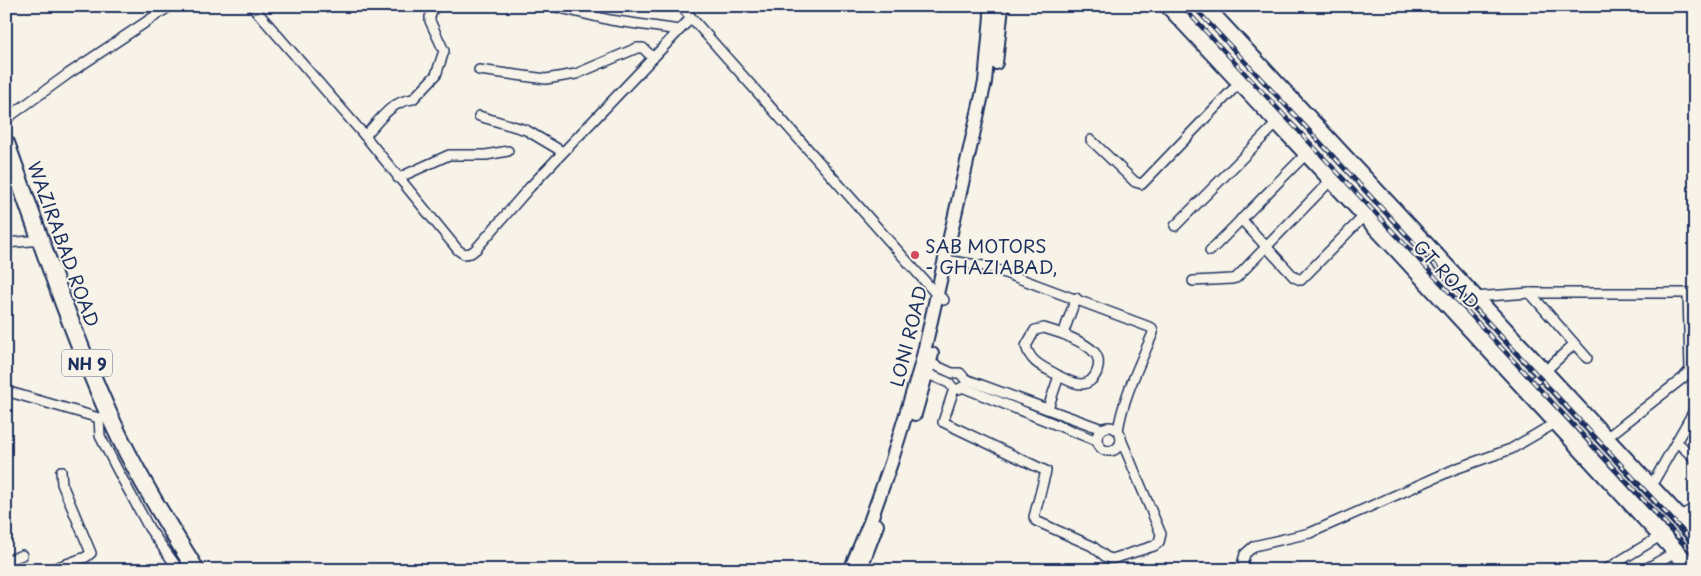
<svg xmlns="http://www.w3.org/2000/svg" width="1701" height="576" font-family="'Playpen Sans',sans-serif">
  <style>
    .green { fill: #c1e19a; stroke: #6e887c }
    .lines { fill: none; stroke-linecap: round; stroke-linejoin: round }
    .street-casing { stroke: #1b2f5e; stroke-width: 12 }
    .secondary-casing { stroke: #1b2f5e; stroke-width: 16 }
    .highway-casing { stroke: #1b2f5e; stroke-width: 20 }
    .street { stroke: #f7f3e8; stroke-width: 9 }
    .secondary { stroke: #f7f3e8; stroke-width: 12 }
    .highway { stroke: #f7f3e8; stroke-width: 16 }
    .rail-casing { stroke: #1b2f5e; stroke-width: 4.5 }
    .rail { stroke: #f7f3e8; stroke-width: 2.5; stroke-dasharray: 8; stroke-linecap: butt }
    .poi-dot { fill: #d1495b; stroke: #f7f3e8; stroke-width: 2 }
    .labels { text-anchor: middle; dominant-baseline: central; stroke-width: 4; stroke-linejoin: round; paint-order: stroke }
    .shield { fill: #f7f3e8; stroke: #5d6a87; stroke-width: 1 }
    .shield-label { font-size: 16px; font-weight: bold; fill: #1b2f5e }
    .street-label { font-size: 18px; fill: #1b2f5e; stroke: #f7f3e8 }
    .poi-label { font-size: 18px; fill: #1b2f5e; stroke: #f7f3e8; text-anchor: start }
  </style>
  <rect width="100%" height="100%" fill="#f7f3e8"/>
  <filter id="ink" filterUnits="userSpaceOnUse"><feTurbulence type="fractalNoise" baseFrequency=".02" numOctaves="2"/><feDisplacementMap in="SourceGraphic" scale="10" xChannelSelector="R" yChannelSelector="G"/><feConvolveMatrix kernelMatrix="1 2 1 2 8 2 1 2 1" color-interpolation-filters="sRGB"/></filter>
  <g filter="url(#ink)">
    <polygon class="green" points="1665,552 1680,570 1647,570"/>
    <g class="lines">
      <defs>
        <g id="street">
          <polyline points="252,6 365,136 458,250 464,254 471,253 476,249 530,187 691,18"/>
          <polyline points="552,6 610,20 679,30"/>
          <polyline points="681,6 937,295 944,300"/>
          <polyline points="479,70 546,79 576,74 637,48 643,48 653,58"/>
          <polyline points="479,116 526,130 563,152"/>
          <polyline points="6,119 68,74 170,6"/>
          <path d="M365,136c14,-15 26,-35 48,-37l23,-24 8,-24 -14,-30v-4l4,-11"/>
          <polyline points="1091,140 1135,182 1142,184 1240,82"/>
          <polyline points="398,178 449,155 486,155 508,151"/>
          <polyline points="1241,219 1294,277 1301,280 1365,215"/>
          <polyline points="1175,226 1278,122"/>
          <polyline points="6,243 30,241"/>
          <polyline points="1210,251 1307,153"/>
          <path d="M952,261l37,6 163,61 1,5c-13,31 -30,64 -35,98"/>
          <polyline points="1193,281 1232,279 1236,278 1332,179"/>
          <polyline points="1530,293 1587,358"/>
          <polyline points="1474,297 1530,293 1695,293"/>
          <polyline points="930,363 952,373 960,373 965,379 1102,429"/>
          <polyline points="928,374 949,383 954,389 959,389"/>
          <path d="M1059,376c6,3 14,8 22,8 15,0 23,-22 13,-32 -8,-9 -21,-13 -31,-18"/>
          <polyline points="962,387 1097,441"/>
          <polyline points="954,389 943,422 1046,471 1034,517 1036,521 1092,546 1106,557 1112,559 1154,546 1159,542 1161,534 1121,439"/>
          <polyline points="1526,389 1574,344"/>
          <polyline points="6,391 99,418"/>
          <path d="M1048,408l11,-32c-15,-9 -28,-12 -33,-30l9,-16 9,-2 19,6 13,-36"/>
          <polyline points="99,418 100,436 117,469 149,528 179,570"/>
          <circle cx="1109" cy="439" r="12"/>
          <polyline points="1605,439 1683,378 1690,370 1688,293"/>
          <polyline points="1677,442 1695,459"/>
          <polyline points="1650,488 1695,409"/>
          <polyline points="1678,517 1695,508"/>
          <polyline points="6,561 22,555"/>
          <polyline points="50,570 86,557 91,553 62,484 61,471"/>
          <polyline points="1244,570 1243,561 1245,554 1254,546 1310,533 1455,469 1511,449 1557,422"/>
          <polyline points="1605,570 1662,535"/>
          <polyline points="1644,570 1677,551"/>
        </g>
        <g id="secondary">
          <polyline points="996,63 1002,6"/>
          <polyline points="915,414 932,354"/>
          <polyline points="850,570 870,522 891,463 921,365 985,82 991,16 990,6"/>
          <polyline points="860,570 877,525"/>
        </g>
        <g id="highway">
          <polyline points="1169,6 1396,248 1693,570"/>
          <polyline points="1204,6 1695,535"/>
          <path d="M6,143c33,92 64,185 104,274 24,53 55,103 86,153"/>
        </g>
      </defs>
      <use href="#street" class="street-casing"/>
      <use href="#secondary" class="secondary-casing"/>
      <use href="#highway" class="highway-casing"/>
      <use href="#street" class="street"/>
      <use href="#secondary" class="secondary"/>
      <use href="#highway" class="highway"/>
      <defs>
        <g id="rail">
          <polyline points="1182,6 1695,555"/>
          <polyline points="1193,6 1695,544"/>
        </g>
      </defs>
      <use href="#rail" class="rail-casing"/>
      <use href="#rail" class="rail"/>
    </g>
  </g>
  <circle class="poi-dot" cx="915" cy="255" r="5"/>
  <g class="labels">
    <rect class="shield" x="62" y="349.5" width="50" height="27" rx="4"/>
    <g class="shield-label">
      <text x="87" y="363">NH 9</text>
    </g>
    <g class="street-label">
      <text transform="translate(64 244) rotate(70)">WAZIRABAD ROAD</text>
      <text transform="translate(1447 274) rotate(47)">GT ROAD</text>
      <text transform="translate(908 336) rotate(-76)">LONI ROAD</text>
    </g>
    <g class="poi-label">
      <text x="925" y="245">SAB MOTORS<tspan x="925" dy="21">- GHAZIABAD,</tspan></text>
    </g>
  </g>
  <rect width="1701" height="576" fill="none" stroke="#f7f3e8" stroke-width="25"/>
  <rect x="12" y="12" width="1676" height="551" fill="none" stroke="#1b2f5e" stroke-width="2" filter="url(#ink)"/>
</svg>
